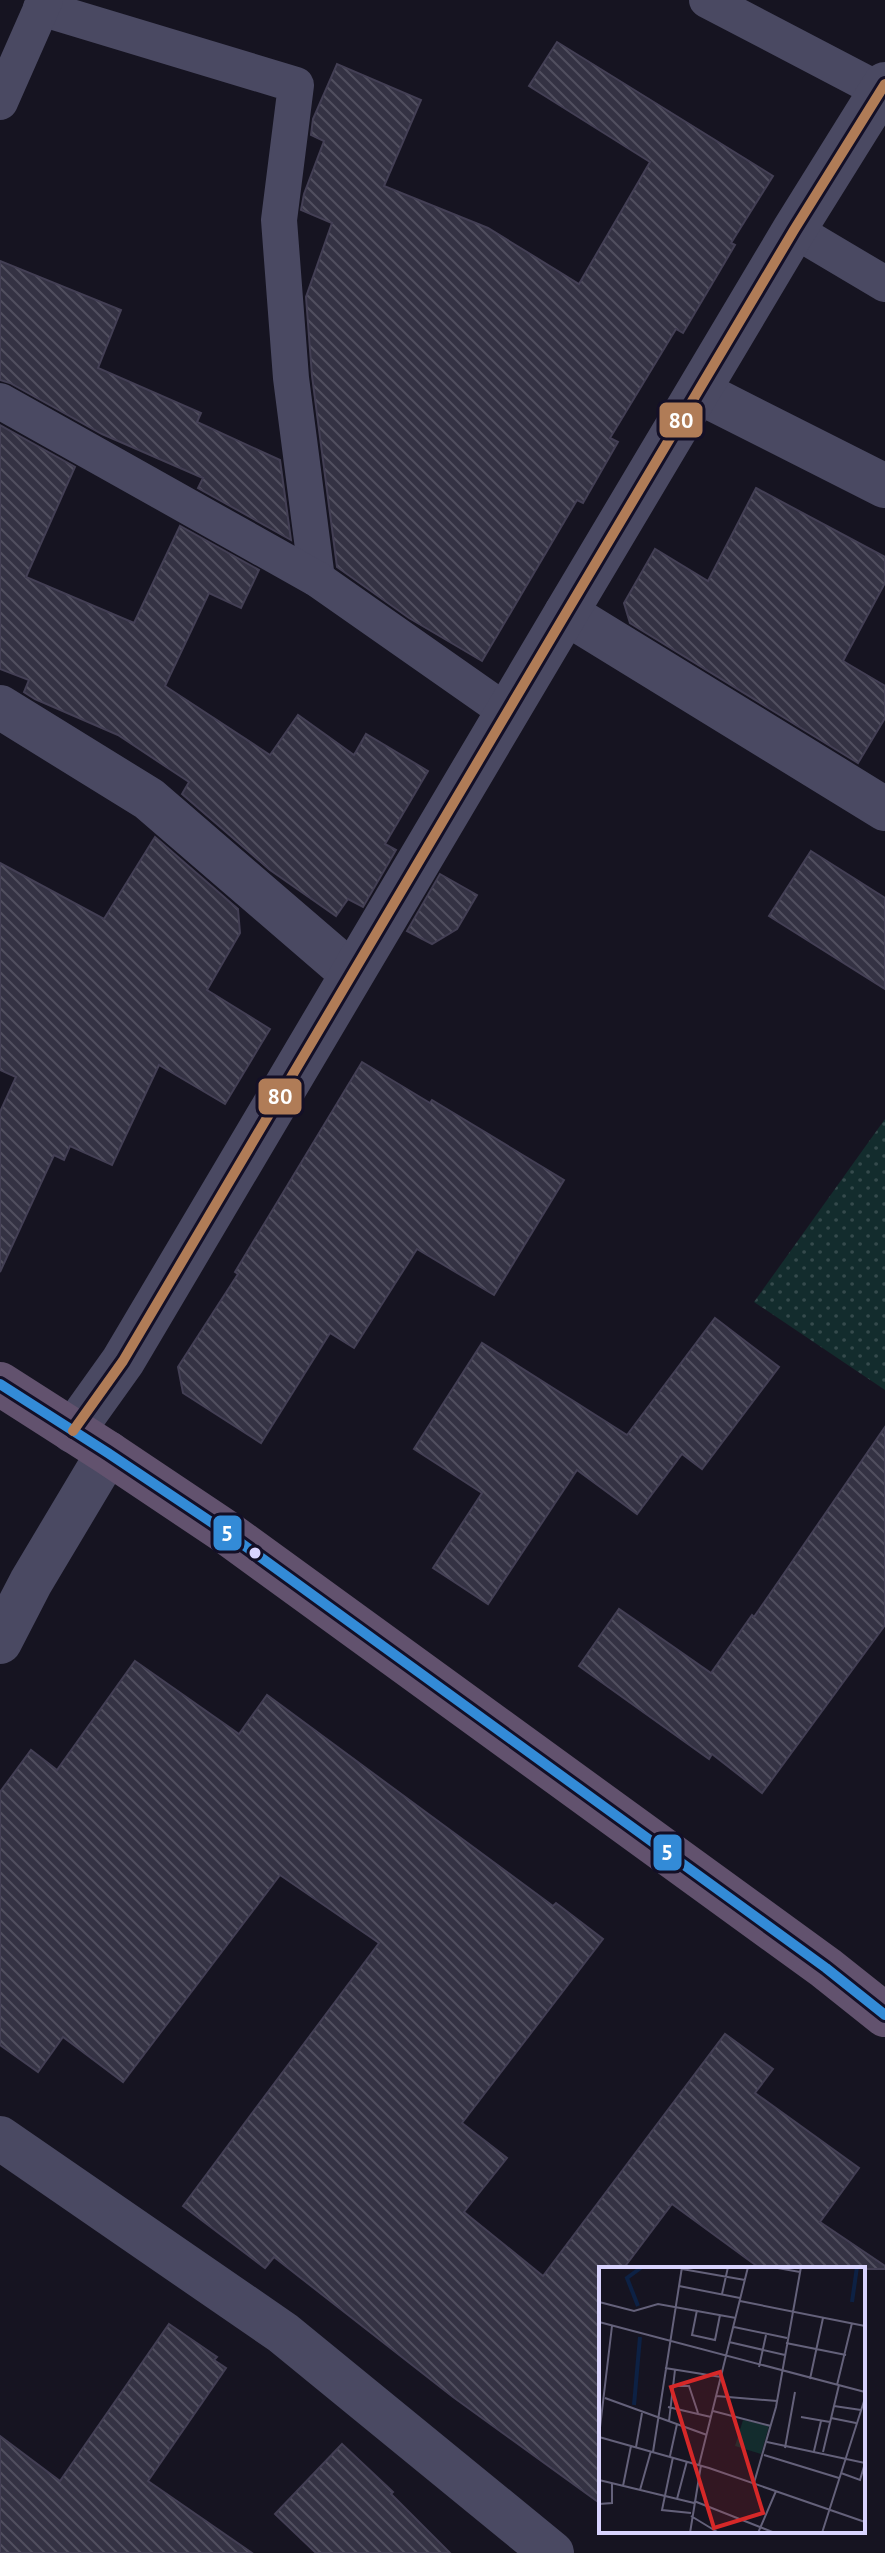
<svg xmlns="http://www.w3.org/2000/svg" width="885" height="2553" font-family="'PT Sans',sans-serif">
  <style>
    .park { fill: url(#park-dots) }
    .building { fill: url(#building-back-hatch); stroke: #433f54; stroke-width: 2 }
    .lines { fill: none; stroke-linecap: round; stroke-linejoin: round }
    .service { stroke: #4a4962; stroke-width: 36 }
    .minor { stroke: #4a4962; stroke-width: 44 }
    .tertiary { stroke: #4a4962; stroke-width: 44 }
    .trunk { stroke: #62526e; stroke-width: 44 }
    .bus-1-casing { stroke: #130f26; stroke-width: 16 }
    .bus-2-casing { stroke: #130f26; stroke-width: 16 }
    .bus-1 { stroke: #338bd7; stroke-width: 10 }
    .bus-2 { stroke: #b07c57; stroke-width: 10 }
    .bus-dot { fill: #d9d4ff; stroke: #130f26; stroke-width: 3 }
    .inset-river { fill: none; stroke: #0d2144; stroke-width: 4 }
    .inset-road { fill: none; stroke: #64617a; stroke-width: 2 }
    .view { fill: #d62828; fill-opacity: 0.15; stroke: #d62828; stroke-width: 4 }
    .inset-edge { fill: none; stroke: #d9d4ff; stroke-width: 4 }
    .line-badge { stroke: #130f26; stroke-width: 3 }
    .badge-label { font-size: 22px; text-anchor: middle; font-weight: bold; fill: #fff }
  </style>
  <defs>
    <pattern id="park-dots" width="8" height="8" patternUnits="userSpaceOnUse" patternTransform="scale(2)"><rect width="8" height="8" fill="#132c2d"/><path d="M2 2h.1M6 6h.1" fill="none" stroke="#354a4c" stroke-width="1.8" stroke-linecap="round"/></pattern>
    <pattern id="building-back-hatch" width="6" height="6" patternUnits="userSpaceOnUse" patternTransform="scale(2)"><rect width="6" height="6" fill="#343243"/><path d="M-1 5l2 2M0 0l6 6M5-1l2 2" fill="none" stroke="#514f5f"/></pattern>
  </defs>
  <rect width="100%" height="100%" fill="#161421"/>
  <polygon class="park" points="885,1119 885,1390 754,1302"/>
  <g class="building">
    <polygon points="557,42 773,176 731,243 735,245 683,333 676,329 610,438 618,442 583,503 577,500 482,661 409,618 337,567 312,376 306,297 332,223 301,210 304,194 324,141 311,135 313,119 337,64 421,100 384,186 488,228 579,284 650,162 529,86"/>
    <polygon points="0,261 121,310 98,368 201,413 197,422 280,460 291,540 198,488 203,478 102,434 10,383 0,380"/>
    <polygon points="0,425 75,467 26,577 134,623 180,526 259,570 241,608 209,593 165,686 270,755 298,715 354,755 366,734 428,771 385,844 396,850 363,907 348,899 336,916 270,870 182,794 189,782 118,735 35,699 24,692 29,680 0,669"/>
    <polygon points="756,488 885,557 885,583 843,661 885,686 885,718 858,763 630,623 624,603 655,549 708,581"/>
    <polygon points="155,837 238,909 240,933 207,990 270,1029 225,1104 159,1065 112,1165 70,1146 64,1160 54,1155 0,1272 0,1112 16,1077 0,1070 0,863 104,919"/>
    <polygon points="811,851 885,898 885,989 769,916"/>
    <polygon points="440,874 477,895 457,929 432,944 407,931"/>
    <polygon points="362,1062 430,1103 432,1100 564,1180 494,1295 417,1249 354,1348 330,1333 261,1443 183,1393 178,1367 238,1274 235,1272"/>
    <polygon points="715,1318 779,1367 702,1469 682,1454 637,1514 577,1470 488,1604 433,1568 482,1493 414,1449 482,1343 627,1435"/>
    <polygon points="885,1427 885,1625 762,1793 712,1754 709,1759 579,1666 619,1609 711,1673 752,1615 754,1617"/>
    <polygon points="135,1661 239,1734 267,1695 553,1906 556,1903 603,1939 462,2123 507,2158 464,2212 543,2276 725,2034 773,2069 755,2093 859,2168 820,2222 885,2266 885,2269 761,2269 672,2204 623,2269 601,2269 601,2504 453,2397 274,2257 265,2268 183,2206 379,1943 280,1875 123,2082 63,2037 38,2072 0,2045 0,1792 31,1750 57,1770"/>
    <polygon points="169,2324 217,2357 214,2360 226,2368 148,2481 252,2553 0,2553 0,2436 60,2481"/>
    <polygon points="342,2444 393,2492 391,2494 450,2553 316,2553 275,2514"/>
  </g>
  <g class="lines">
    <g class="service">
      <polyline points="707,0 881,91"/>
      <polyline points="41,8 296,85 279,220 291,378 317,579"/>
      <polyline points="0,102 45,0"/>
      <polyline points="794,230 885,284"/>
      <polyline points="0,401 317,579 507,712"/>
    </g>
    <g class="minor">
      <polyline points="699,392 885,486"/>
      <polyline points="566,613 885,809"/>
      <polyline points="0,707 149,799 351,973"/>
      <polyline points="0,1642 31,1582 108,1453"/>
    </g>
    <g class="tertiary">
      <polyline points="73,1431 123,1361 566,613 794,230 885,84"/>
      <polyline points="0,2138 283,2333 552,2553"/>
    </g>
    <polyline class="trunk" points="0,1384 108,1453 223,1530 826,1968 885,2015"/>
    <defs>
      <polyline id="bus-1" points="0,1384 108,1453 223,1530 826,1968 885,2015"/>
      <polyline id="bus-2" points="73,1431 123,1361 566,613 794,230 885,84"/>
    </defs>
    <use href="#bus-1" class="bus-1-casing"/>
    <use href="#bus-2" class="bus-2-casing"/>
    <use href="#bus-1" class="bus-1"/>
    <use href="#bus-2" class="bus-2"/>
  </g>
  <circle class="bus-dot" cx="255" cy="1553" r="7"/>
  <g transform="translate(599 2267)">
    <rect width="266" height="266" fill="#161421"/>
    <path d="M144,153l26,6 -8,28 -26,-8z" fill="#132c2d"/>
    <path class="inset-river" d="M253,35l5,-35M39,39l-11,-28 15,-11M35,138l6,-68"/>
    <path class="inset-road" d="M173,0l28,5M83,2l63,11M80,19l61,12M123,27l6,-27M141,34l125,25M0,35l35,9 24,-7 78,14M98,43l-5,25 23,5 5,-25M0,55l266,70M135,60l53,11M130,75l56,13M187,76l60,12M160,100l7,-32M66,101l56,9M211,112l13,-61M238,118l15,-62M74,119h16l9,27M117,129l61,5M6,131l102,37M235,139l27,4M69,140l43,10M114,144l58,15M202,150l29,5M232,151l25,5M70,154l6,-51M0,169l13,-110M0,170l110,31 156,54M168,175l98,21 -5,17 -19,-7M37,180l6,-34M186,181l10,-56M215,184l7,-30M54,185l29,-185M224,185l16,-67M165,188l75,23M71,189l7,-32M74,190l-11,53 29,3M100,198l49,-198M0,213l95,23M155,216l22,-76 25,-140M24,219l8,-40M41,223l11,-39M78,232l10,-38M95,234l81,32M0,237l13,-1v-20M92,249l28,17M91,266l11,-68M159,266l18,-42M223,266l43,-135"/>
    <path class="view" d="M121,105l43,141 -49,15 -43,-141z"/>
    <rect width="266" height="266" class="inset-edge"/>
  </g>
  <g class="line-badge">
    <rect x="658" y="401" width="46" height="38" rx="8" fill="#b07c57"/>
    <rect x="257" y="1077" width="46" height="39" rx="8" fill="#b07c57"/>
    <rect x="212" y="1514" width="31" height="38" rx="8" fill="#338bd7"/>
    <rect x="652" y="1833" width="31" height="39" rx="8" fill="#338bd7"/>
  </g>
  <g class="badge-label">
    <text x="681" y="428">80</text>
    <text x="280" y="1104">80</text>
    <text x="227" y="1541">5</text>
    <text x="667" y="1860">5</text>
  </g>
</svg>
